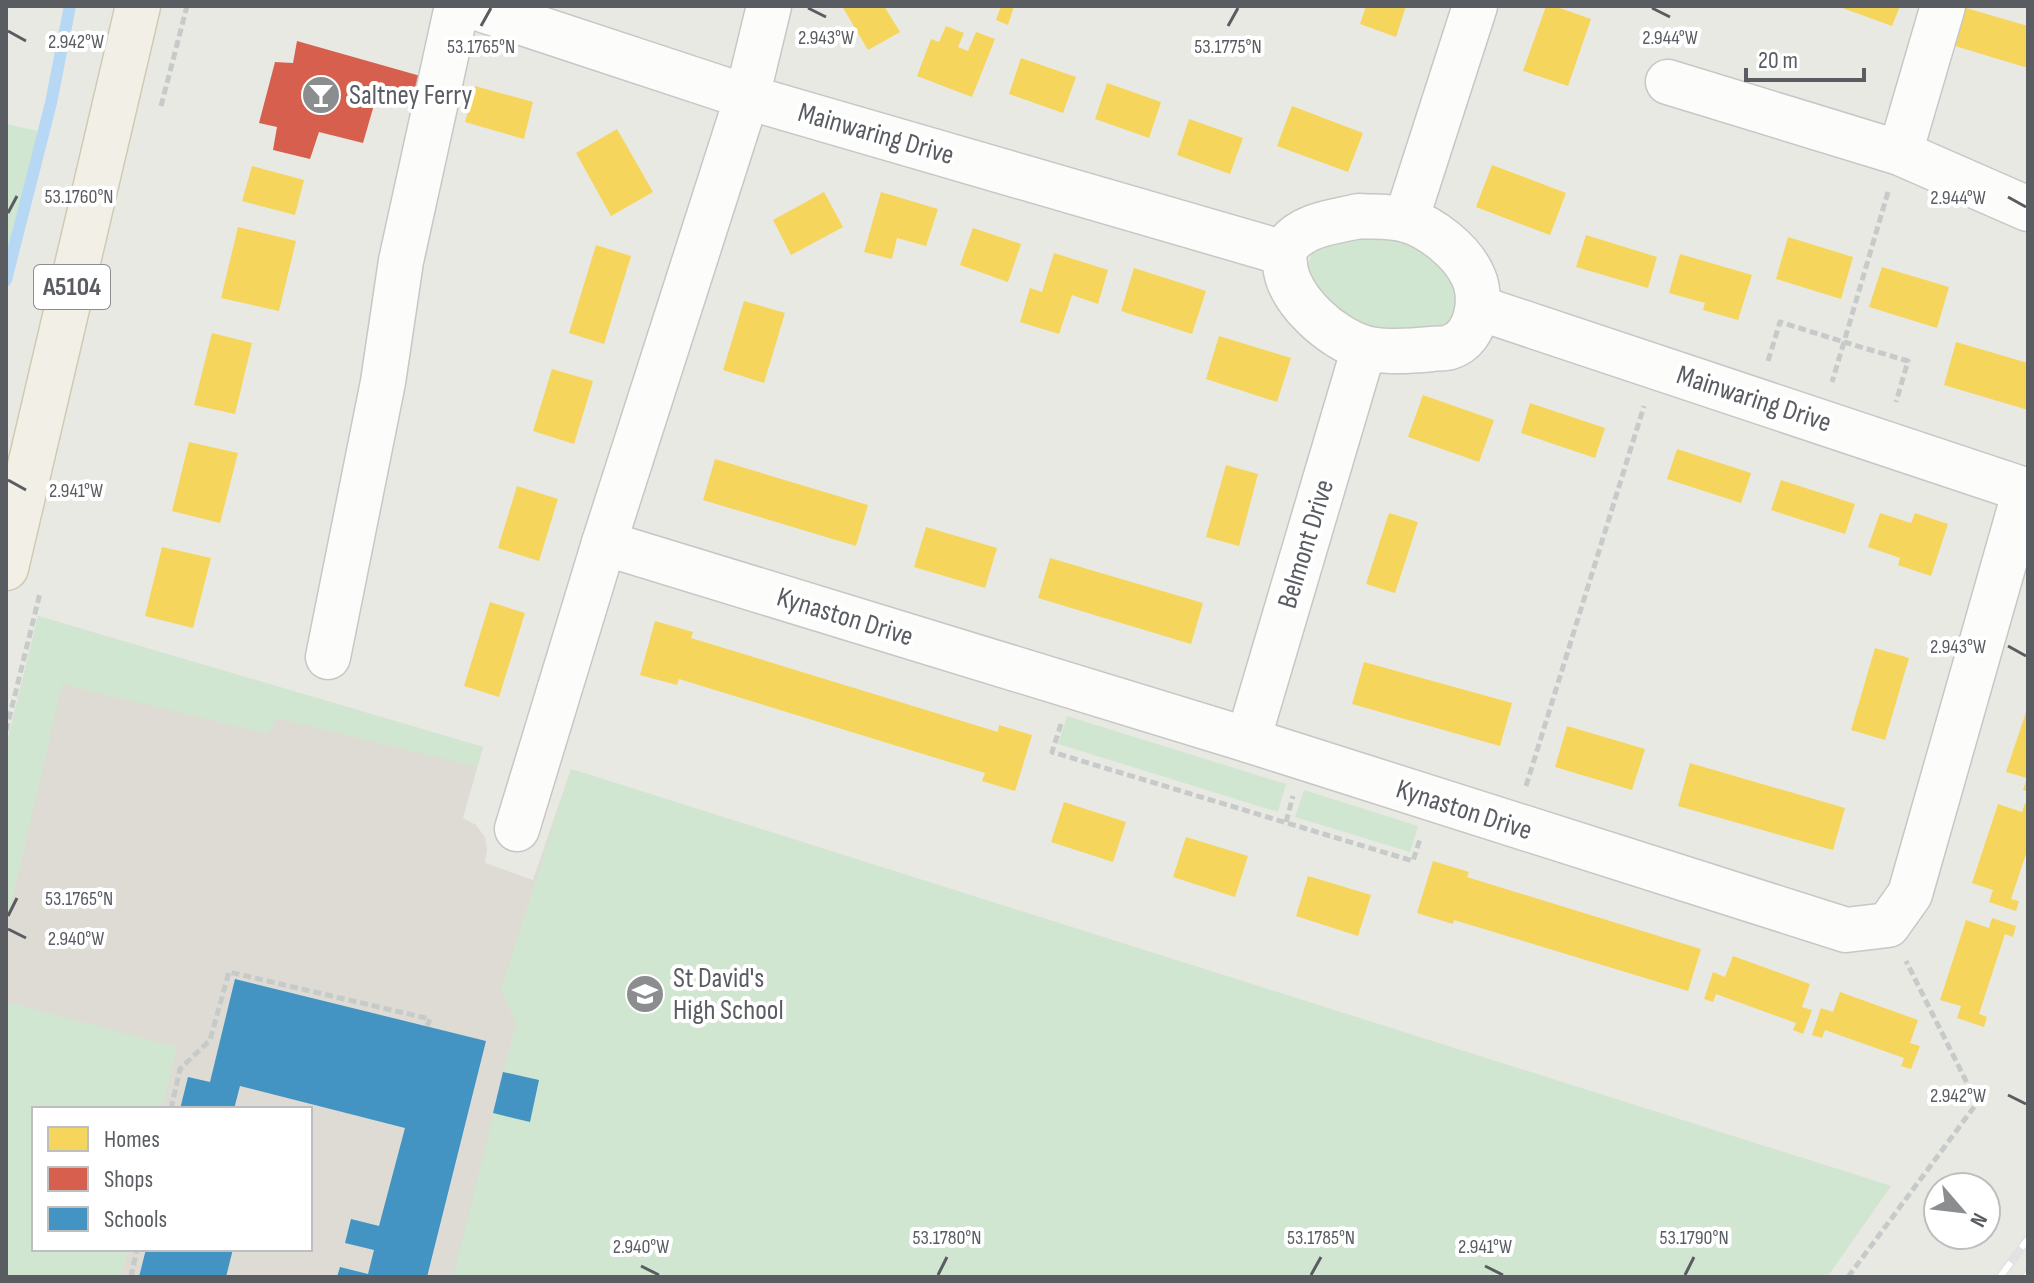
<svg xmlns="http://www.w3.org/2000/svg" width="2034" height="1283" font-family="'Sofia Sans Condensed',sans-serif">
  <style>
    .education { fill: #dddbd3; fill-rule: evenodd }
    .green { fill: #d1e6d0 }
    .homes { fill: #f6d55c }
    .shops { fill: #d6604d }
    .schools { fill: #4393c3 }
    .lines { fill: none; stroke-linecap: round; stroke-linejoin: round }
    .stream { stroke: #b7d8f5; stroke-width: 12 }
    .minor-casing { stroke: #c6c7c6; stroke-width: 47 }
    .major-casing { stroke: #d1cab2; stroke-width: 47 }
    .path { stroke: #c6cbc9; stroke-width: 5; stroke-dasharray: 8 4; stroke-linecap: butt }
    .minor { stroke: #fcfcfb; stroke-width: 44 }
    .major { stroke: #f2f0e6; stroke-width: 44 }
    .rail-casing { stroke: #e1e2e1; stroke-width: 9 }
    .rail { stroke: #fff; stroke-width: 6; stroke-dasharray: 18; stroke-linecap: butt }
    .ticks { fill: none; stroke: #595c61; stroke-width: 3 }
    .labels { text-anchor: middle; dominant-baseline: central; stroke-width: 8; stroke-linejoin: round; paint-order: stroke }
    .shield { fill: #fff; stroke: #8b8d90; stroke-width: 2 }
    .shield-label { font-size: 26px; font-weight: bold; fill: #595c61 }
    .poi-label { font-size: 28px; fill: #595c61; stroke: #fff; text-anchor: start }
    .street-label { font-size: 28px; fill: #595c61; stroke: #fff }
    .ticks-label { font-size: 20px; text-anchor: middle; fill: #595c61; stroke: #fff; stroke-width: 8; stroke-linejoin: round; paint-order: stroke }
  </style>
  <rect width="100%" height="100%" fill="#e9e9e4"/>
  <path class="education" d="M38,616l445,131 -20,71 13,7 9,12 2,12 -2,14 48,17 38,-111 1320,417 -64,91h-1821v-531zM34,1109h276v140h-276z"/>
  <g class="green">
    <polygon points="6,124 43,132 6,280"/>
    <path d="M1333,234l76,5 53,46 -6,32 -11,10 -21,5 -51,-4 -32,-17 -13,-10 -22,-28c4,-19 8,-29 27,-39z"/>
    <polygon points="38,616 483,747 477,767 276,718 268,734 62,684 6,928 6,748"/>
    <polygon points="1067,716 1286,784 1278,812 1058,744"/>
    <polygon points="571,769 1891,1186 1827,1277 453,1277 516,1023 501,990"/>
    <polygon points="1304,790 1418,826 1410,852 1295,817"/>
    <polygon points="6,1002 177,1047 162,1109 34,1109 34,1249 128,1249 121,1277 6,1277"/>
  </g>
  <g class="homes">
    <polygon points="842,6 884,6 900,32 868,50"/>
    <polygon points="1001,6 1014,6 1008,25 996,20"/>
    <polygon points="1366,6 1406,6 1396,37 1360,24"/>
    <polygon points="1546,6 1554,6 1591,19 1568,86 1523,71"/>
    <polygon points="1837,6 1900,6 1892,26"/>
    <polygon points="1966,8 2028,26 2028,68 1955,46"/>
    <polygon points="946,26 964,33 958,47 968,51 976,32 995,39 972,97 917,76 931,39 939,42"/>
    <polygon points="1021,58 1076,77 1063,113 1009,94"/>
    <polygon points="1107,83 1161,102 1149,138 1095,119"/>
    <polygon points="475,86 533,102 524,139 465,122"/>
    <polygon points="1292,106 1363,133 1348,172 1277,146"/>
    <polygon points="1189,119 1243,138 1230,174 1177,155"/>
    <polygon points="617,129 653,192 611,216 576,153"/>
    <polygon points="1492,165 1566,193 1550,235 1476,207"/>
    <polygon points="252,166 304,180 295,215 242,201"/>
    <polygon points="824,192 843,227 791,255 773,220"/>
    <polygon points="881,192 938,209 926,246 897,238 892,259 864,252"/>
    <polygon points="238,227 296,241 279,311 221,298"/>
    <polygon points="973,228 1021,244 1008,282 960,265"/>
    <polygon points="1586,235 1657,257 1648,288 1576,267"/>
    <polygon points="1788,237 1853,257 1841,299 1776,279"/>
    <polygon points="596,245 631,256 604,344 569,333"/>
    <polygon points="1054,253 1108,270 1098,304 1072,295 1059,334 1020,322 1030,288 1042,292"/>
    <polygon points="1680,254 1752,275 1738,320 1703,310 1705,303 1669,293"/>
    <polygon points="1882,267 1949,287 1937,328 1869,307"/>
    <polygon points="1134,268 1206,291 1192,334 1121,311"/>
    <polygon points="744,301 785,313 764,383 723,370"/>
    <polygon points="212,333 252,343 235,414 194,405"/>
    <polygon points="1219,336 1291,358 1277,402 1206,379"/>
    <polygon points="1956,342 2028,363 2028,410 1944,385"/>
    <polygon points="552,369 593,381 574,444 533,431"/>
    <polygon points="1423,395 1494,420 1479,462 1408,437"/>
    <polygon points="1530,403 1605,428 1595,458 1521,433"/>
    <polygon points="189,442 238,453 220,523 172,511"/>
    <polygon points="1677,449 1751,473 1741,503 1667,479"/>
    <polygon points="715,459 868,505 856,546 703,500"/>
    <polygon points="1226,465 1258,474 1239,546 1206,537"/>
    <polygon points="1781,480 1855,504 1845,534 1771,510"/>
    <polygon points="517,486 558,499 539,561 498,548"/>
    <polygon points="1389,513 1418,522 1395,593 1366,584"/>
    <polygon points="1880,513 1911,523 1915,513 1948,524 1931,576 1898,565 1900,558 1868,547"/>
    <polygon points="926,527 997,548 985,588 914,567"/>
    <polygon points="162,547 211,558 193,628 145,616"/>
    <polygon points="1050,558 1203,603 1191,644 1038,598"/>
    <polygon points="490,602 525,613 499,697 464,686"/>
    <polygon points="655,621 693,632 691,638 998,732 999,725 1032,735 1015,791 982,781 985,773 946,761 679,679 677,685 640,675"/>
    <polygon points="1875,648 1909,658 1885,740 1851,730"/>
    <polygon points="1364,662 1512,703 1500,746 1352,704"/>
    <polygon points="2028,706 2028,792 2023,790 2027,778 2006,772"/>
    <polygon points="1567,726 1645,749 1632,790 1555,767"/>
    <polygon points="1690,763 1845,808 1833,850 1678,806"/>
    <polygon points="1064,802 1126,822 1113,862 1051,842"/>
    <polygon points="2025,803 2028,804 2028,848 2011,899 2019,901 2016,911 1989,902 1993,890 1972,883 1998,804 2022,812"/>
    <polygon points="1186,837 1248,856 1235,897 1173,877"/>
    <polygon points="1433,861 1469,872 1467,877 1701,949 1688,991 1454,920 1453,924 1417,913"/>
    <polygon points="1308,876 1371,895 1358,936 1296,916"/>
    <polygon points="1992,918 2016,926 2013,937 2005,934 1979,1014 1987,1017 1984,1027 1957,1018 1961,1006 1940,1000 1966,920 1989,928"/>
    <polygon points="1733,956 1810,984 1802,1007 1812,1010 1803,1034 1793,1030 1796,1023 1716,994 1713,1002 1704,999 1713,972 1725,977"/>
    <polygon points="1840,992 1918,1020 1910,1043 1920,1046 1911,1069 1901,1066 1904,1058 1825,1030 1822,1038 1812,1035 1821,1008 1833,1012"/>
  </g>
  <polygon class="shops" points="297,41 424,77 415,109 376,98 363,143 319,132 310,159 273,150 277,127 259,123 275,62 293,63"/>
  <g class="schools">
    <polygon points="235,979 486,1041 427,1277 337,1277 340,1267 368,1274 374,1250 345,1243 351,1219 379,1226 405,1128 240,1086 234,1109 180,1109 188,1077 210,1082"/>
    <polygon points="503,1072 539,1080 530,1122 493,1113"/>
    <polygon points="146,1249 233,1249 226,1277 139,1277"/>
  </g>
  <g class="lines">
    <polyline class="stream" points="6,280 51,103 70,6"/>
    <defs>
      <g id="minor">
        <polyline points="471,6 747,97 1284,253"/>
        <polyline points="1668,82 1900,153 2028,209"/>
        <polyline points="1900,153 1943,6"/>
        <path d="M1359,216c15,1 34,0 48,4 25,8 54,31 65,54 12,22 6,64 -22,73 -5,2 -13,1 -18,2 -21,2 -47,4 -67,-1 -33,-9 -78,-49 -80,-84 -1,-7 -2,-12 2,-18 16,-22 47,-24 72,-30z"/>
        <polyline points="1406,220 1475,6"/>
        <polyline points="1479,308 2028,491"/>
        <polyline points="604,543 1248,740 1846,930 1888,925 1910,894 2025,490"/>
        <polyline points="328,657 383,382 401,261 457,6"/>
        <polyline points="1248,740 1364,348"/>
        <polyline points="517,829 604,543 747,97 769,6"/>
      </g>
      <polyline id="major" points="6,568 138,6"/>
    </defs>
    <use href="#minor" class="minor-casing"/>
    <use href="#major" class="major-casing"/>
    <g class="path">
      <polyline points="161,106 187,6"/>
      <polyline points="1888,192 1844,342 1908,361 1896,402"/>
      <polyline points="1768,361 1780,322 1844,342 1832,382"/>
      <polyline points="1061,724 1052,752 1413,861 1420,839"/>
      <polyline points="6,731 40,593"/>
      <polyline points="1526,786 1644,406"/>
      <polyline points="1286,822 1293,796"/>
      <polyline points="171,1109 180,1069 210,1040 229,972 430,1019 427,1026"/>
      <polyline points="131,1277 137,1249"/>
      <polyline points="1848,1277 1977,1103 1906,961"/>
    </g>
    <use href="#minor" class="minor"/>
    <use href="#major" class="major"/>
    <defs>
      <g id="rail">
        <polyline points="2000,1277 2028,1239"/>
        <polyline points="2026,1277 2028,1274"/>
      </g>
    </defs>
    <use href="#rail" class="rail-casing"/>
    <use href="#rail" class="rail"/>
  </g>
  <path class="ticks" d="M808,8l18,9M1652,8l18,9M481,26l10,-18M1228,26l10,-18M8,31l18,10M2008,197l18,10M8,213l9,-17M8,480l18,10M2008,646l18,10M8,916l9,-18M8,929l18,9M2008,1095l18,9M641,1266l18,9M1485,1266l18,9M938,1275l9,-18M1311,1275l10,-18M1685,1275l9,-18"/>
  <defs>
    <symbol id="bar-disc" viewBox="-11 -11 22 22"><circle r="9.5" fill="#8b8d8f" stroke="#fff"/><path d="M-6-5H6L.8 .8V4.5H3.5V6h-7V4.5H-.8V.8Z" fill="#fff"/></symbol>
    <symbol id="school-disc" viewBox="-11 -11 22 22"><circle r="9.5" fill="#8b8d8f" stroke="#fff"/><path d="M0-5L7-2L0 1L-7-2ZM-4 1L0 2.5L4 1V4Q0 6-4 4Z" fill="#fff"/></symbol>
  </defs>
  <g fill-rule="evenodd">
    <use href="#bar-disc" x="299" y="73" width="44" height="44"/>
    <use href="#school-disc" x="623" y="972" width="44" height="44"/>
  </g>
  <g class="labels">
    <rect class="shield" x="34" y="265" width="76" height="44" rx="6"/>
    <g class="shield-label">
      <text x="72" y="287">A5104</text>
    </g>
    <g class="poi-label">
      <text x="349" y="95">Saltney Ferry</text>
      <text x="673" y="978">St David's<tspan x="673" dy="32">High School</tspan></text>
    </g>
    <g class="street-label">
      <text transform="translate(876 134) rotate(16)">Mainwaring Drive</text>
      <text transform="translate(1754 399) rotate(18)">Mainwaring Drive</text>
      <text transform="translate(1306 544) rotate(-73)">Belmont Drive</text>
      <text transform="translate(845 617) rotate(17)">Kynaston Drive</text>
      <text transform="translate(1464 810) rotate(18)">Kynaston Drive</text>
    </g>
  </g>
  <g class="ticks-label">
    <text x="1670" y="44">2.944°W</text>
    <text x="826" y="44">2.943°W</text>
    <text x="76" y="48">2.942°W</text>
    <text x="481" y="53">53.1765°N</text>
    <text x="1228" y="53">53.1775°N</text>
    <text x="79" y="203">53.1760°N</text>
    <text x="1958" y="204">2.944°W</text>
    <text x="76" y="497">2.941°W</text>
    <text x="1958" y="653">2.943°W</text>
    <text x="79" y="905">53.1765°N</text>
    <text x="76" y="945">2.940°W</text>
    <text x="1958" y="1102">2.942°W</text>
    <text x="947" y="1244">53.1780°N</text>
    <text x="1321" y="1244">53.1785°N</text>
    <text x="1694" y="1244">53.1790°N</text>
    <text x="641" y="1253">2.940°W</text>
    <text x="1485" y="1253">2.941°W</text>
  </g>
  <rect width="2034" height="1283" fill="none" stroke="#595c61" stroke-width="16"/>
  <rect x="32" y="1107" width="280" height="144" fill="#ffffff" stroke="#bdbec0" stroke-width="2"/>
  <rect x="48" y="1127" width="40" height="24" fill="#f6d55c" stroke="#bdbec0" stroke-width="2"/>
  <text x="104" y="1147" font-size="24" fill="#595c61">Homes</text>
  <rect x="48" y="1167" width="40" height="24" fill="#d6604d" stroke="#bdbec0" stroke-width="2"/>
  <text x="104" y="1187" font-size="24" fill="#595c61">Shops</text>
  <rect x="48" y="1207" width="40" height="24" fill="#4393c3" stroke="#bdbec0" stroke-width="2"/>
  <text x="104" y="1227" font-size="24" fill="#595c61">Schools</text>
  <g transform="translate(1962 1211) rotate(118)"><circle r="38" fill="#ffffff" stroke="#bdbec0" stroke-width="2"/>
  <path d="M0-6L14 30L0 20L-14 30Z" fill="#8b8d8f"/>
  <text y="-12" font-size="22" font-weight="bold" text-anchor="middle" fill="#595c61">N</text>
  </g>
  <path d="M1746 68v12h118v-12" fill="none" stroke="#595c61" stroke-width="4"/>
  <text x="1758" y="68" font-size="24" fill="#595c61" stroke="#ffffff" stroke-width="6" paint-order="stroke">20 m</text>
</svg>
